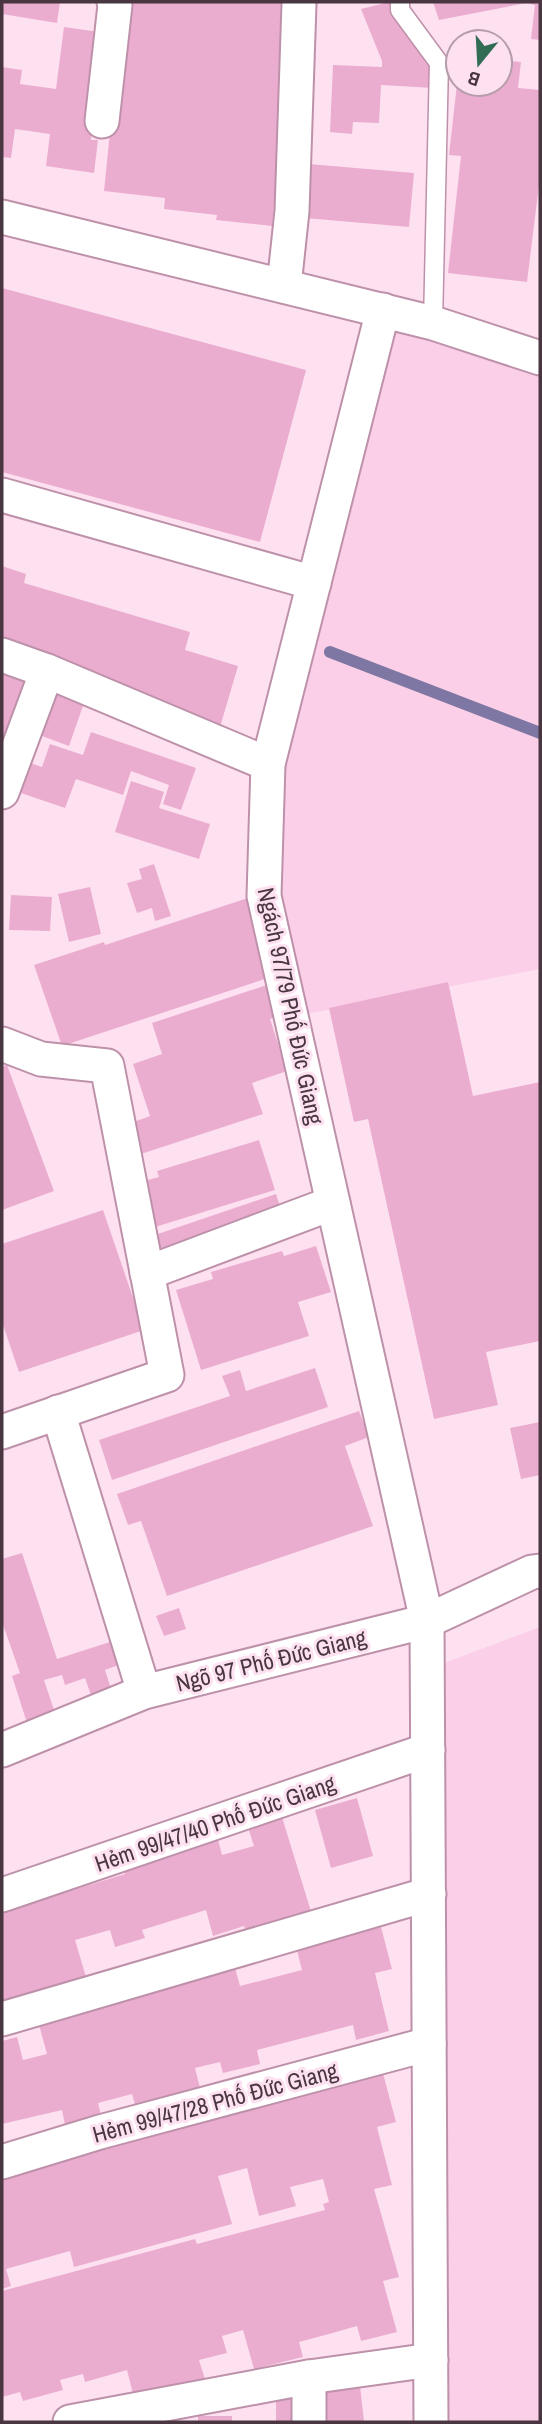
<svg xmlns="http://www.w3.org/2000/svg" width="542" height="2424" font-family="'Archivo Narrow',sans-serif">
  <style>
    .built { fill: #fbcfe7 }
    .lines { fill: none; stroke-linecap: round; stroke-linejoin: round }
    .stream { stroke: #7e77a3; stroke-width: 12 }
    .building { fill: #ebadcf }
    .service-casing { stroke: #be91aa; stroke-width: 21 }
    .minor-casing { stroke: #be91aa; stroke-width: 37 }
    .service { stroke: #fff; stroke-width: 18 }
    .minor { stroke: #fff; stroke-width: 33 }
    .labels { text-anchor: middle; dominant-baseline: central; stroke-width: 6; stroke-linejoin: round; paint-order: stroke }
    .street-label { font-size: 23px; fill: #493641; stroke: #fee1f1 }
  </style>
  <rect width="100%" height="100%" fill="#fee1f1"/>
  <g class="built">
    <polygon points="383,310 540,355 540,969 291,1017 268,764"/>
    <polygon points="540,1627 540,2422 435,2422 436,1666"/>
  </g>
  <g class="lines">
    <polyline class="stream" points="330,652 540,733"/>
  </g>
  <g class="building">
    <polygon points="2,2 60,2 57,23 2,14"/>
    <polygon points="123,2 285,2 279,64 288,65 272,226 216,220 217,215 164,209 165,198 104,191"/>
    <polygon points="389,2 393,2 426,63 434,63 433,88 381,85 379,123 353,122 352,134 330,132 333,65 382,67 382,61 361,9"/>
    <polygon points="433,2 540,2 540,40 531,39 535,5 526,3 439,20"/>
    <polygon points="64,27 106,33 91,140 98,140 94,173 46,166 50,134 15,129 11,158 2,157 2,67 22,70 20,84 56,89"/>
    <polygon points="500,60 521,62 518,88 540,90 540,177 527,282 448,273 461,156 449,155 457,84 500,84"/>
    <polygon points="309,164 414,173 409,227 305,218"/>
    <polygon points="2,288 306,370 260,542 2,472"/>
    <polygon points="2,566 26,574 24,583 190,632 185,650 238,666 220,727 2,648"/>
    <polygon points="2,662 42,678 2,774"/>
    <polygon points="50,688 85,700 69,746 34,733"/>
    <polygon points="91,732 196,768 181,810 163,804 169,785 131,771 123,795 76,779 65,808 12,790 22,760 42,767 50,744 83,755"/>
    <polygon points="131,781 164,792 159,808 210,824 199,859 115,832"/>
    <polygon points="154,864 171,916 155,921 152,908 137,913 127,883 142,879 139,869"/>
    <polygon points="90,887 101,934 69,942 58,894"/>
    <polygon points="11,895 52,897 50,931 9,930"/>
    <polygon points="254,896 280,974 62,1046 34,965 104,942 105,945"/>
    <polygon points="279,981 289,1012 270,1019 287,1071 252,1083 263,1114 141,1154 131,1123 150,1116 133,1064 162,1054 152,1023"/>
    <polygon points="448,982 473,1096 540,1082 540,1341 486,1352 498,1405 434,1419 368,1119 354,1122 329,1008"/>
    <polygon points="7,1065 54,1191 2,1210 2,1067"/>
    <polygon points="259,1140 275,1190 152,1228 137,1183 159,1177 157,1171"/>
    <polygon points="276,1194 284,1219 160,1261 152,1236"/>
    <polygon points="103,1210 144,1330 19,1372 2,1322 2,1244"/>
    <polygon points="316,1246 331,1292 298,1302 309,1336 201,1370 176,1290 213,1279 211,1272 282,1251 284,1256"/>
    <polygon points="315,1368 328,1407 112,1480 99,1440 230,1396 222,1376 240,1370 246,1391"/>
    <polygon points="359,1411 369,1437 345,1446 373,1526 167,1596 141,1521 128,1525 117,1494"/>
    <polygon points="540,1422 540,1475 521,1479 510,1428"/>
    <polygon points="22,1553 57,1659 116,1640 124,1663 105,1670 112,1692 92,1698 85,1678 65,1685 62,1675 44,1680 56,1716 28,1726 12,1676 20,1673 2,1622 2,1559"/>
    <polygon points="179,1608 186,1629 164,1636 156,1616"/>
    <polygon points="357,1798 373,1856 331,1868 315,1810"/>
    <polygon points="278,1804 313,1918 248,1937 244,1926 213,1936 206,1910 142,1930 145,1938 115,1947 110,1930 75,1940 89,1987 2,2003 2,1912 125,1874 124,1870 187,1851 183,1838 215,1828 222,1855 254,1846 244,1815"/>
    <polygon points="381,1927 392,1969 375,1973 389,2031 356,2040 353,2025 257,2050 260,2064 223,2073 220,2062 195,2068 201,2092 136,2108 132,2094 98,2103 101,2115 65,2125 62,2110 2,2124 2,2041 17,2037 23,2060 47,2054 36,2014 232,1957 240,1986 302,1970 294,1939 331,1940"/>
    <polygon points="380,2062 396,2122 377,2127 392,2185 374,2189 399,2277 383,2281 397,2332 361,2341 357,2326 329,2334 299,2342 303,2357 254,2369 243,2330 222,2336 227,2353 199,2360 205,2379 134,2398 127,2370 85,2382 83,2374 60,2380 63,2390 23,2401 20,2392 2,2397 2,2291 195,2239 197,2244 325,2210 323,2204 329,2202 323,2179 290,2187 296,2206 259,2216 247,2168 218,2176 232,2224 74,2267 70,2251 6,2269 11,2286 2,2289 2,2168"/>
    <polygon points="360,2386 364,2421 325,2422 322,2390"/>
    <polygon points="276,2394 299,2394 300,2422 276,2422"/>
    <rect x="198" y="2416" width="34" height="6"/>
  </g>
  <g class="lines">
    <defs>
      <polyline id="service" points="400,2 400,10 439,63 433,323"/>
      <g id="minor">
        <polyline points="102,121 115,5 114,2"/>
        <polyline points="2,217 433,323 540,358"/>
        <polyline points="284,286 292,211 299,4"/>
        <polyline points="383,310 268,764 264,896 427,1621 431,2422"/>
        <polyline points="2,495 314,583"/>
        <polyline points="2,655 47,671 268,764"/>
        <polyline points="2,792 47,671"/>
        <polyline points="2,1044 41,1059 107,1066 167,1375 2,1432"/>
        <polyline points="147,1273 333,1203"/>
        <polyline points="58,1412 144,1692"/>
        <polyline points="2,1750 144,1692 427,1621 532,1572 540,1571"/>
        <polyline points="2,1895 428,1750"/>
        <polyline points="2,2019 429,1894"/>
        <polyline points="2,2162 100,2132 429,2044"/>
        <polyline points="309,2377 309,2422"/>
        <polyline points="70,2422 309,2377 431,2360"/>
      </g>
    </defs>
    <use href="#service" class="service-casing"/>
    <use href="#minor" class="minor-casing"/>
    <use href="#service" class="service"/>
    <use href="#minor" class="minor"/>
  </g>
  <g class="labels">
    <g class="street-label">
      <text transform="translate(291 1006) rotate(78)">Ngách 97/79 Phố Đức Giang</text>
      <text transform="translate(271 1660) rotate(-14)">Ngõ 97 Phố Đức Giang</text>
      <text transform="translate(215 1823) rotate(-19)">Hẻm 99/47/40 Phố Đức Giang</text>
      <text transform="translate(215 2102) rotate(-15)">Hẻm 99/47/28 Phố Đức Giang</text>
    </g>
  </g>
  <rect width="542" height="2424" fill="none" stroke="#493641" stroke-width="7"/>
  <g transform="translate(479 63) rotate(198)"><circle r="33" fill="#fee1f1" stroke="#b69dab" stroke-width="2"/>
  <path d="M0-5L12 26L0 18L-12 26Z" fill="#336c55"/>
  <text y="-10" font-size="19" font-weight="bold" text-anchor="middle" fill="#493641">B</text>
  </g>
</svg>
